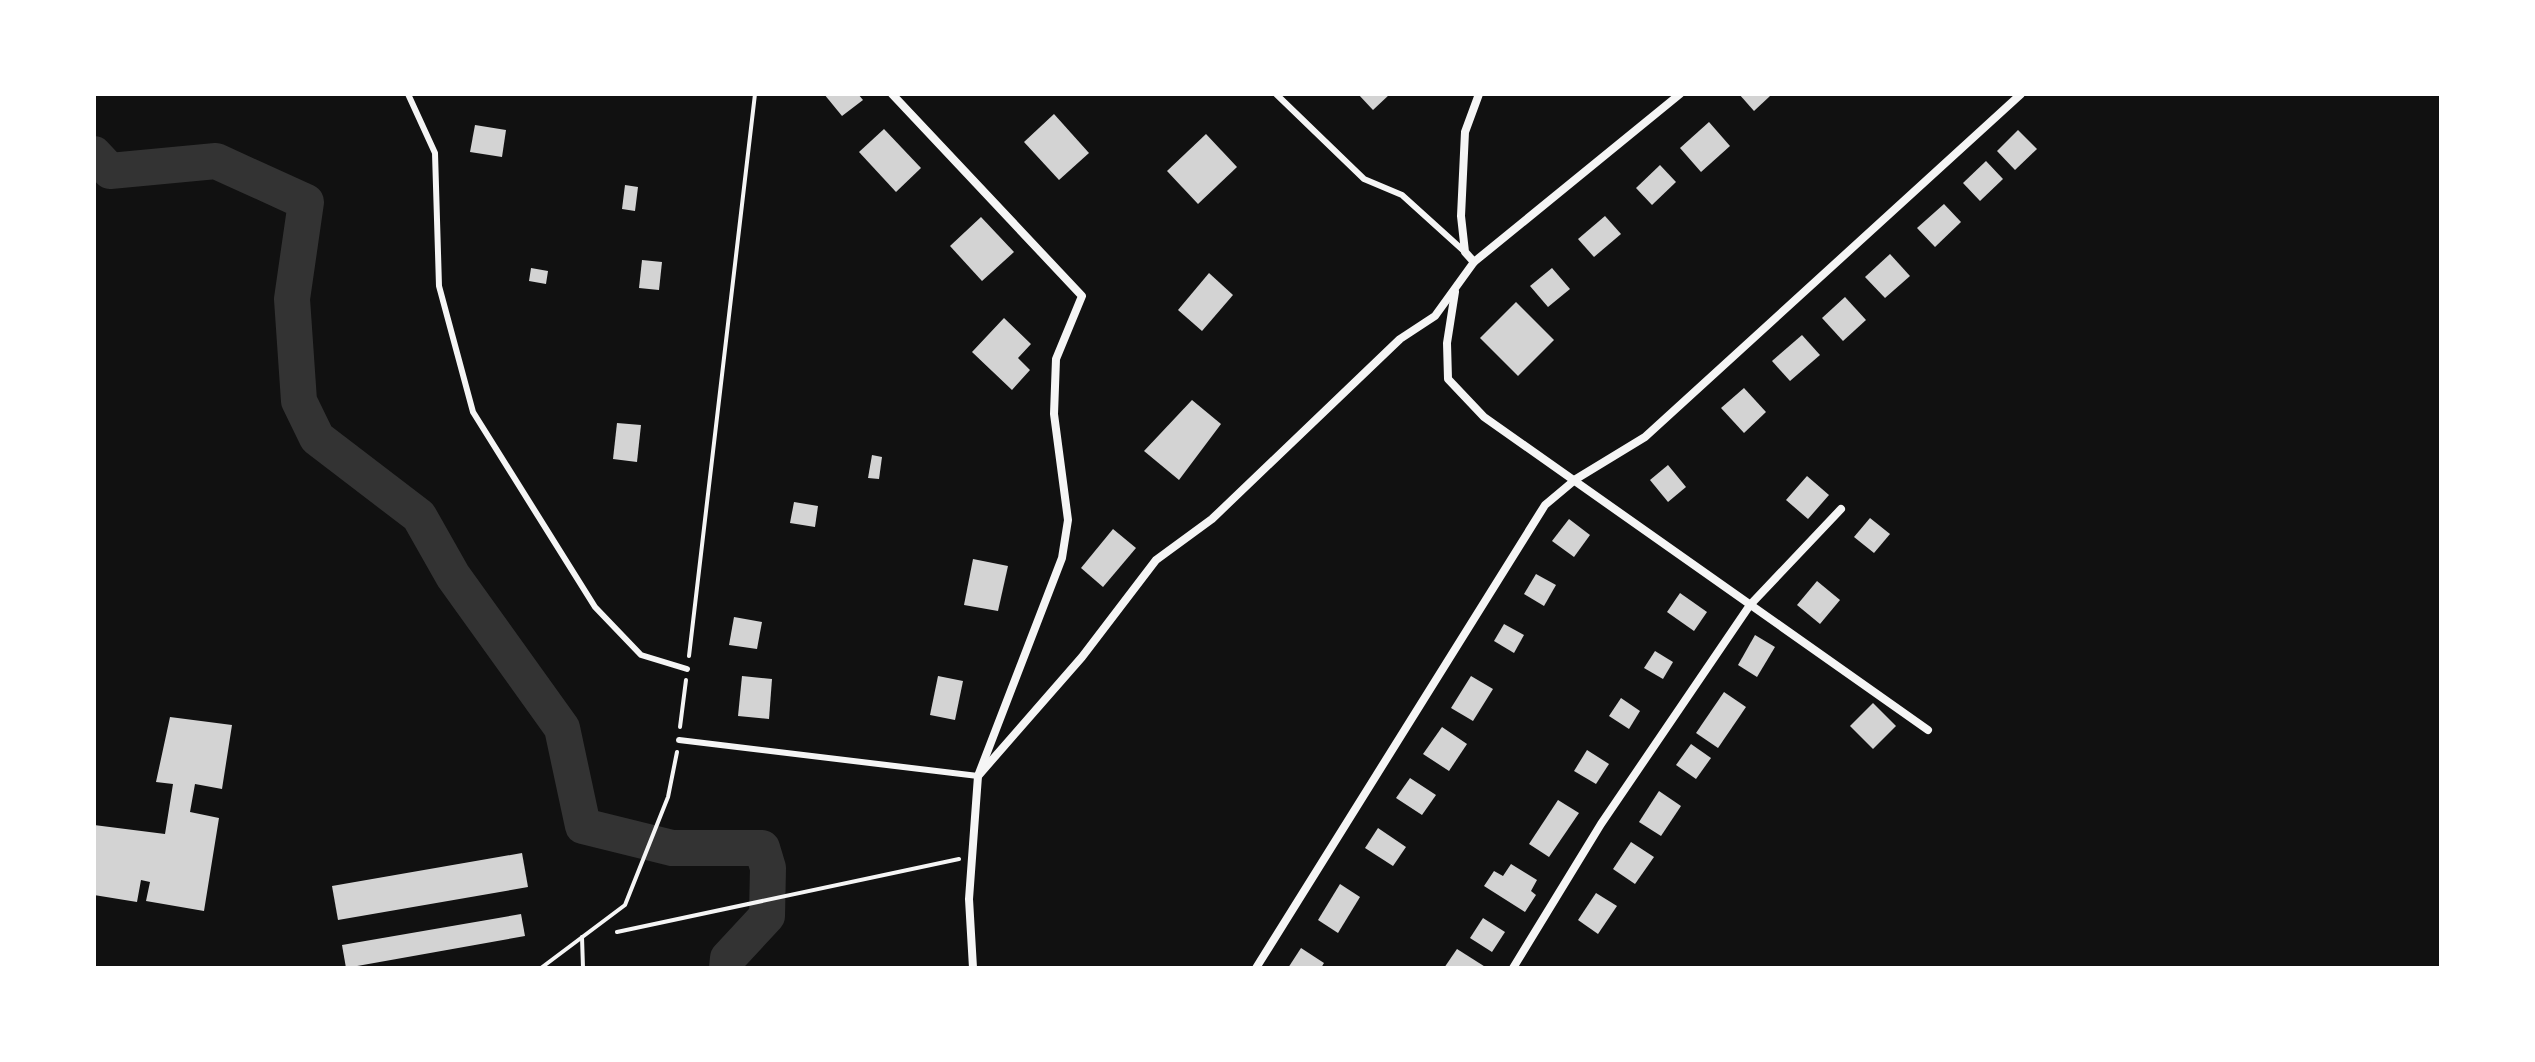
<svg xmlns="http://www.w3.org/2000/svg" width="2535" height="1062" font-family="'Playfair Display',serif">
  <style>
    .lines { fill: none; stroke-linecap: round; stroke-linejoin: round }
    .river { stroke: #333; stroke-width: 36 }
    .building { fill: #d3d3d3 }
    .path { stroke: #f5f5f5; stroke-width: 4 }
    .service { stroke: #f5f5f5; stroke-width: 6 }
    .minor { stroke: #f5f5f5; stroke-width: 8 }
  </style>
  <rect width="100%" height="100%" fill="#111"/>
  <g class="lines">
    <polyline class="river" points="94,154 110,171 216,161 306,202 292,299 299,401 317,438 419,516 453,576 562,728 583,826 672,848 762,848 768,868 767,916 728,958 727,968"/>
  </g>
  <g class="building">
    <polygon points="824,94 858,94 863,100 842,116"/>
    <polygon points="1358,94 1390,94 1373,110"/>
    <polygon points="1739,94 1768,94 1770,96 1754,111"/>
    <polygon points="1054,114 1089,153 1059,180 1024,142"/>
    <polygon points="1709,122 1730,146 1701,172 1680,148"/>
    <polygon points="475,125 506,130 502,157 470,152"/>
    <polygon points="884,129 921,168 896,192 859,152"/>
    <polygon points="2018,130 2037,149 2015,170 1997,151"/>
    <polygon points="1206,134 1237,167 1198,204 1167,171"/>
    <polygon points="1986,161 2003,179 1980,201 1963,183"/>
    <polygon points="1660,165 1676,182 1652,205 1636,188"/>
    <polygon points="625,185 638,187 635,211 622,209"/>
    <polygon points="1944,204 1961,222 1935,247 1917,228"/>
    <polygon points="1605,216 1621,234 1594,257 1578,239"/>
    <polygon points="981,217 1014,252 982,281 950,246"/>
    <polygon points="1890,254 1910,276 1885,298 1865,277"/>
    <polygon points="642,260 662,262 659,290 639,288"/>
    <polygon points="531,268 548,271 546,284 529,281"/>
    <polygon points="1552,268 1570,289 1548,307 1530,286"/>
    <polygon points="1209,273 1233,295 1202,331 1178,310"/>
    <polygon points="1845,297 1866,320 1843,341 1822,318"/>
    <polygon points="1516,302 1554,340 1518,376 1480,338"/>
    <polygon points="1004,318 1031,344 1018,358 1030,370 1012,390 972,352"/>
    <polygon points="1802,335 1820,355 1790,381 1772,361"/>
    <polygon points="1744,388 1766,412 1744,433 1721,408"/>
    <polygon points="1192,400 1221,424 1179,480 1144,451"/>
    <polygon points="617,423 641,425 637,462 613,459"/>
    <polygon points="872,455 882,457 879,479 868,478"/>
    <polygon points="1668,465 1686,487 1668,502 1650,480"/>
    <polygon points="1807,476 1829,495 1808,519 1786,500"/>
    <polygon points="794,502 818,506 815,527 790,523"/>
    <polygon points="1870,518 1890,534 1874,553 1854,537"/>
    <polygon points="1569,519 1590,535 1574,557 1552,541"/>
    <polygon points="1113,529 1136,548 1103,587 1081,568"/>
    <polygon points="973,559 1008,566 998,611 964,605"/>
    <polygon points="1536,574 1556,585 1544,606 1524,594"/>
    <polygon points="1817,581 1840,600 1820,624 1797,605"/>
    <polygon points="1680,593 1707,612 1694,631 1667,612"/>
    <polygon points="734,617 762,622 757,649 729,645"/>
    <polygon points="1504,624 1524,635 1514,653 1494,641"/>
    <polygon points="1755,635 1775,647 1757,677 1738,665"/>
    <polygon points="1655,651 1673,662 1663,679 1644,668"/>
    <polygon points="742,676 772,679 769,719 738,716"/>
    <polygon points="938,676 963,681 955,720 930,715"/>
    <polygon points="1471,676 1493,689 1473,721 1451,708"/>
    <polygon points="1724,692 1746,707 1718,748 1696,733"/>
    <polygon points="1621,698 1640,711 1629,729 1609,716"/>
    <polygon points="1873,703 1896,726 1873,749 1850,726"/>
    <polygon points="170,717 232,725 222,789 195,784 190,812 219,818 204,911 146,901 150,882 141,880 137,902 94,895 94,825 165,834 173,784 156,782"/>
    <polygon points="1442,727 1467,744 1449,771 1423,754"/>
    <polygon points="1691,744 1711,758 1696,779 1676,765"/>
    <polygon points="1587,750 1609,764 1596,784 1574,771"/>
    <polygon points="1410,778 1436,795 1422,815 1396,798"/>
    <polygon points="1659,791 1681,806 1661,836 1639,822"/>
    <polygon points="1558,800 1579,813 1549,857 1529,844"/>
    <polygon points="1378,828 1406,847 1393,866 1365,848"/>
    <polygon points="1631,842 1654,857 1635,884 1613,869"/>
    <polygon points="522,853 528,887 338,920 332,886"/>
    <polygon points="1511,864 1537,880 1531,891 1536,895 1525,912 1484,886 1494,871 1503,876"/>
    <polygon points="1340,884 1360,897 1338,933 1318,920"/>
    <polygon points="1596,893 1617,906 1598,934 1578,920"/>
    <polygon points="521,914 525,936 346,968 342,945"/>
    <polygon points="1483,918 1505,932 1492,952 1470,938"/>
    <polygon points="1301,948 1324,963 1321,968 1288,968"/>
    <polygon points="1457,949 1487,968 1444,968"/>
  </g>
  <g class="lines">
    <g class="path">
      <polyline points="689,656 755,94"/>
      <polyline points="680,727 686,680"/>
      <polyline points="617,932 959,859"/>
      <polyline points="582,937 583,968"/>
      <polyline points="541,968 625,905 668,797 677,752"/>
    </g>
    <g class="service">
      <polyline points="408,94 435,153 439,286 473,412 595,607 641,655 687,669"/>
      <polyline points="1276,94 1364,179 1402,195 1465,252"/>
      <polyline points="679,740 978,776"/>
    </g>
    <g class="minor">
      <polyline points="892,94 1082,296 1056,359 1054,414 1068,520 1062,558 978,776 969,899 973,968"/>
      <polyline points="1474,262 1465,252 1461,216 1465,132 1479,94"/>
      <polyline points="1455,292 1447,343 1448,379 1484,417 1928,730"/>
      <polyline points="978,776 1082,657 1156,560 1212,519 1400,339 1435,316 1474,262 1680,94"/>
      <polyline points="1256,968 1545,505 1576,479 1645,437 2021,94"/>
      <polyline points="1513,968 1601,824 1750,605 1841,509"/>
    </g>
  </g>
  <rect width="2535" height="1062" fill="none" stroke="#ffffff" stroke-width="192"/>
</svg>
